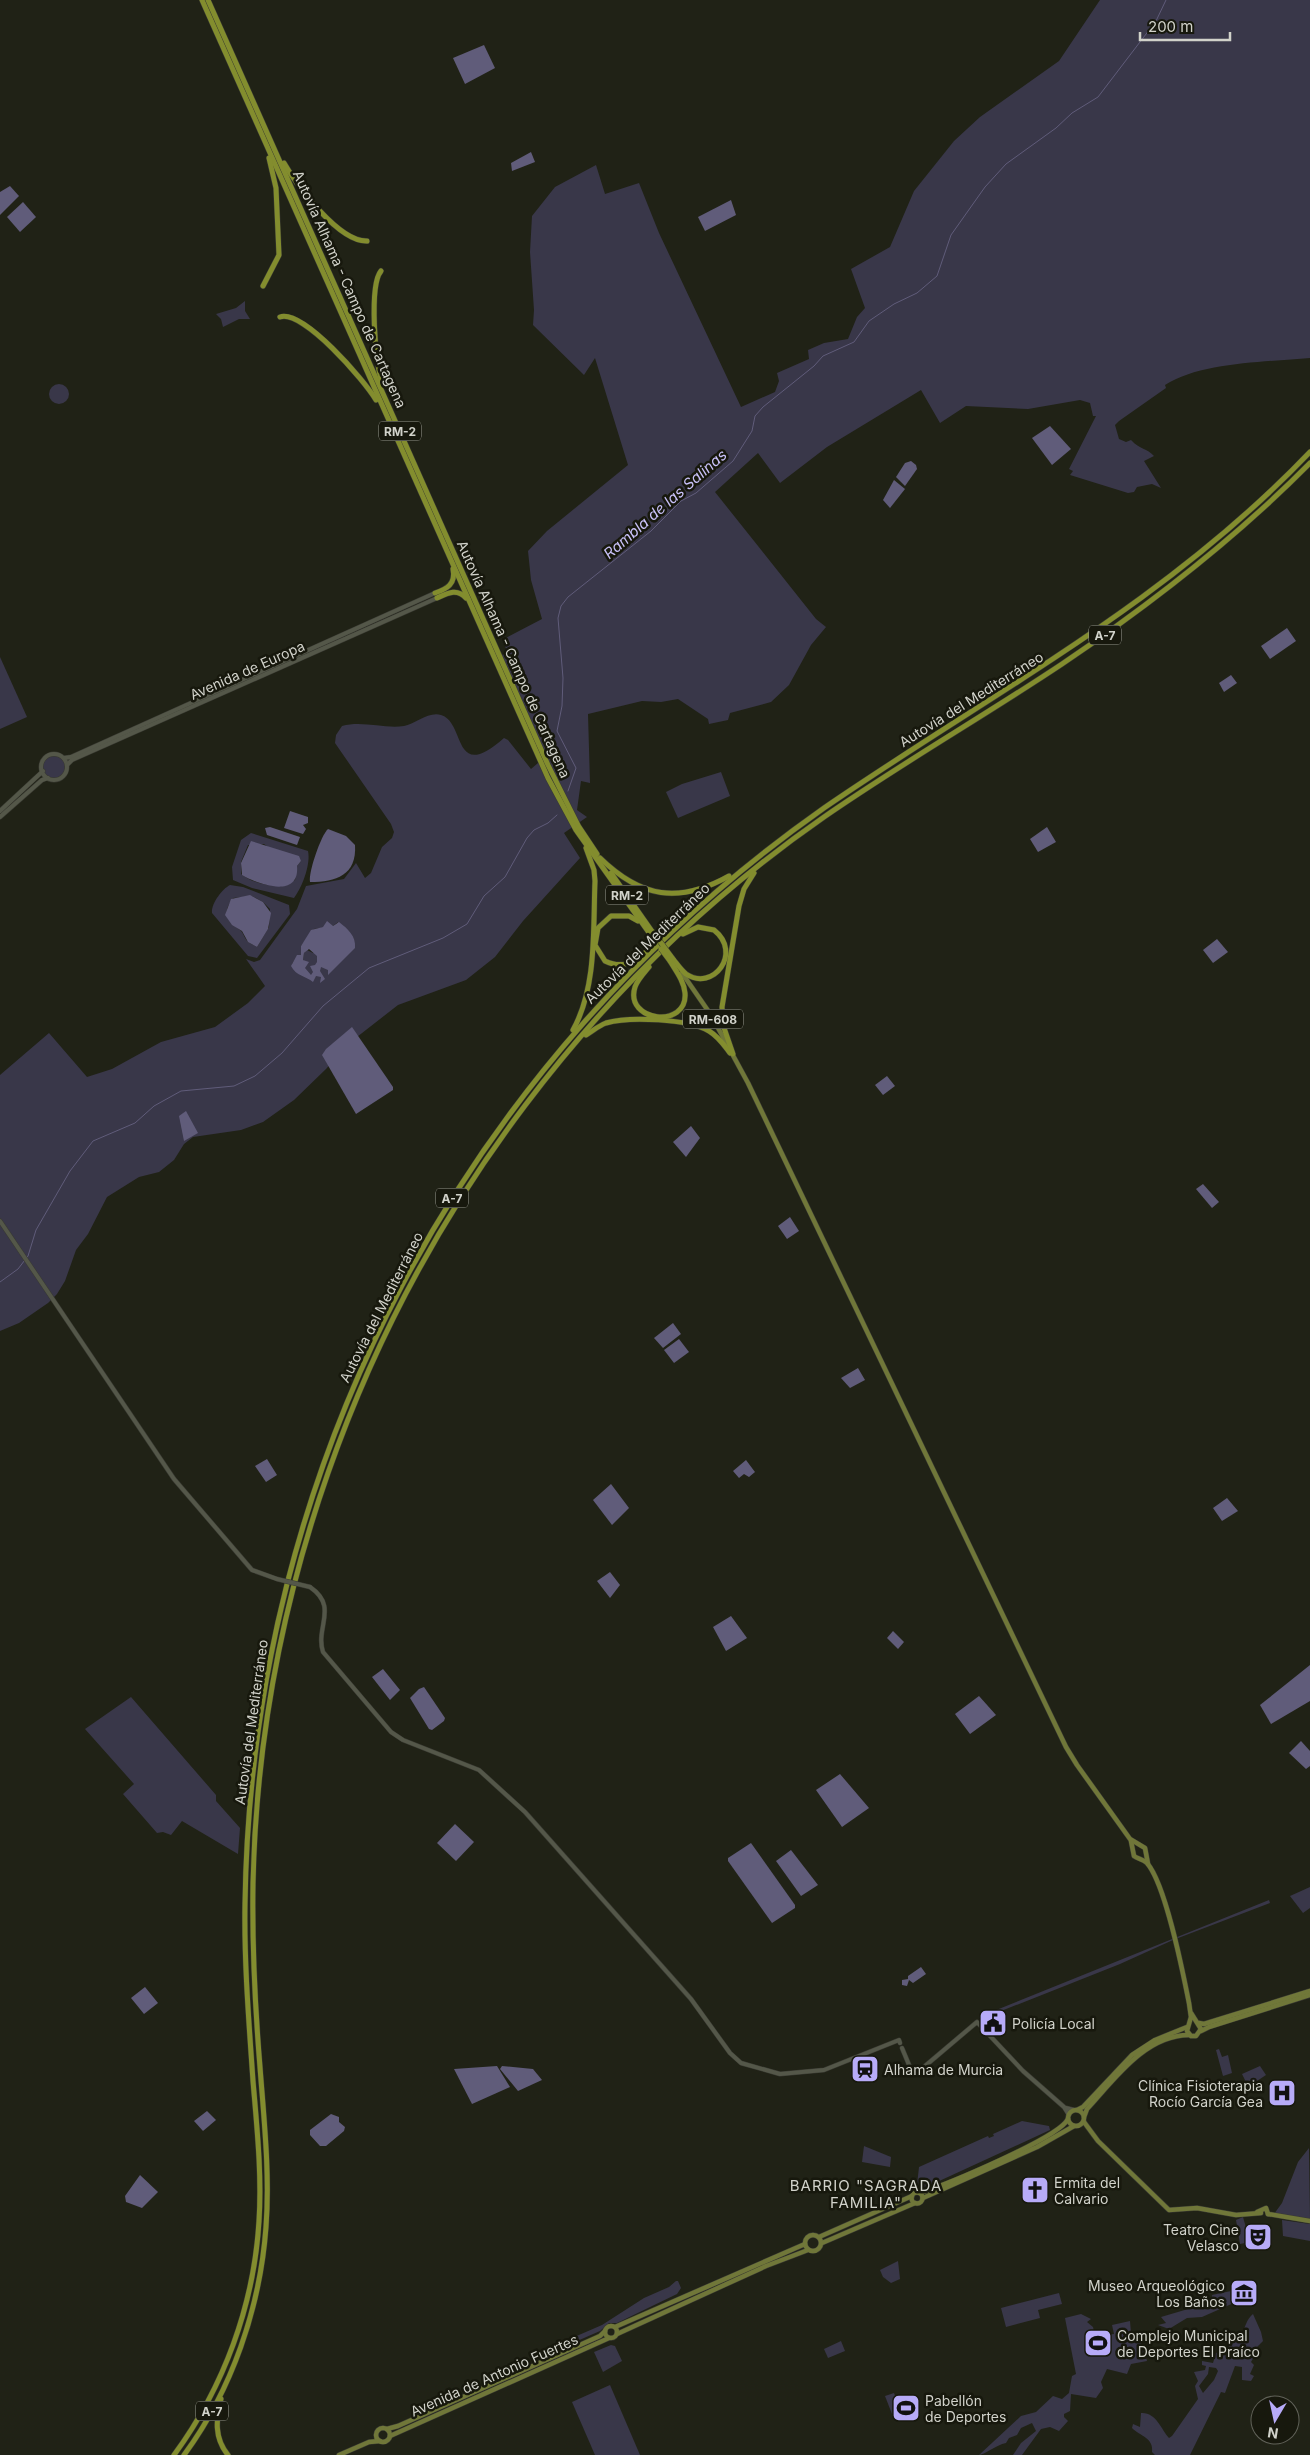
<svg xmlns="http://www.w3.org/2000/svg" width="1310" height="2455" font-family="Inter,sans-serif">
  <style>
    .green { fill: #393749; fill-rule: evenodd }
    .water { fill: #605c7a; fill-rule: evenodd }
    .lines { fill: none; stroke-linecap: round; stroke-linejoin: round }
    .stream { stroke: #605c7a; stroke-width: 1 }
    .secondary-casing { stroke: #3a3b33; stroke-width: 5 }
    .primary-casing { stroke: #3a3b33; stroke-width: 5.5 }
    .highway-casing { stroke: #3a3b33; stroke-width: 6 }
    .secondary { stroke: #545749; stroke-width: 4 }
    .primary { stroke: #707739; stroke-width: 4.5 }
    .highway { stroke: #838d2e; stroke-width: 5 }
    .secondary-bridge-casing { stroke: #3a3b33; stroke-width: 5; stroke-linecap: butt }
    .highway-bridge-casing { stroke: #3a3b33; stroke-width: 6; stroke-linecap: butt }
    .secondary-bridge { stroke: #545749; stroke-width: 4 }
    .highway-bridge { stroke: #838d2e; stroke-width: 5 }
    .labels { text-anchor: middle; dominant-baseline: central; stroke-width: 5; stroke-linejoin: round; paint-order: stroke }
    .shield { fill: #17180d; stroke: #999a91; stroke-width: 1 }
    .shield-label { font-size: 12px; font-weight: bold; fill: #d1d2ca }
    .street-label { font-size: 14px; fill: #d1d2ca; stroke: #17180d }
    .poi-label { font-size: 14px; fill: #d1d2ca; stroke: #17180d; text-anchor: start }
    .water-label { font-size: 15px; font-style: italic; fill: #c9c1f9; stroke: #17180d }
    .neighbourhood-label { font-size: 15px; letter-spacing: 1px; fill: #d1d2ca; stroke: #17180d }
  </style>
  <rect width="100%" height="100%" fill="#202216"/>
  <g class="green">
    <path d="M1100,0h210v358c-43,4 -109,4 -145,27l1,3 -47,33 -4,4 4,14 7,3 5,-2c9,10 16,8 23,16l-10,5 17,27 -9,-4 -15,3 -3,5 -6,1 -58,-18 3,-4 -4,-2 27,-53h-3l-3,-13 -10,-3 -52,9 -62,-3 -26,17 -19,-33 -94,57 -47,36 -22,-30 -43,39 101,127 10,8 -15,18 -22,40 -18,17 -41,11 -2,7 -19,4 -1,-5 -30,-20 -17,3 -19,-1 -54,13 2,69 -9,-2 -4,29 10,7 -23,16 16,25 -57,63 -28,36 -29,23 -68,25 -50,39 -22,25 -32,31 -31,22 -22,8 -48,7 -9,7 -10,16 -15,12 -20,5 -32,20 -19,37 -12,16 -11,31 -8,13 -9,9 -29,20 -19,8v-256l49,-42 38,44 25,-8 49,-27 54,-15 33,-24 17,-17 -19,-27 8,3 6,-2 37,-51 9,-23 38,-7 12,-16 9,15 6,-5 11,-26 10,-9 2,-6 -3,-8 -56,-81 1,-8 6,-9c20,-6 42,3 62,0 11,-2 25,-15 37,-11 25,7 11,69 63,23l4,2 23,29 14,-12 -45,-101 4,-2 7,5 -9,-19 40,-21 -11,-39 -3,-29 19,-20 81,-66 -33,-107 -11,17 -51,-50 1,-15 -4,-58 2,-36 23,-29 41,-22 9,29 34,-11 20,50 82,174 34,-15 4,-11 -2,-8 32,-14 -1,-9 16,-7 24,-4 9,-22 8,-9 -14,-39 39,-22 24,-56 40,-50 26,-24 79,-56zM338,922l-11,24 -14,7 -6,-3 -3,3 -1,7 2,2 -13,2 6,-9h3v-9l13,-17 19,-3z"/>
    <polygon points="245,301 245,311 250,319 239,319 223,327 221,319 216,314 236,308"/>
    <circle cx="59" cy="394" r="10"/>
    <polygon points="0,657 27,717 0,729"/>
    <circle cx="54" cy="767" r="11"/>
    <polygon points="721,772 730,796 678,818 666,792 682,784"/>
    <path d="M251,833l57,18c3,13 -6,37 -14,47l-42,-10 -19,-8 -1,-13 9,-27zM264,844c11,10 26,7 37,17l-4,5 -2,14c-15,10 -40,5 -54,-6v-12l7,-17z"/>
    <path d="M230,885l13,2 46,18 1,9 -33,44 -9,-2 -36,-43c-1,-9 10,-24 18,-28zM252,896l11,6 7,7 -1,18 -12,20c-2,-2 -5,-2 -7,-4 -5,-2 -6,-10 -10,-13 -14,-10 -18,-17 -7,-32z"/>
    <polygon points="131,1697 216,1795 216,1801 240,1828 238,1854 182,1821 171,1835 163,1832 157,1833 123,1794 134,1784 85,1729"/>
    <polygon points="1310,1887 1310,1908 1303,1913 1290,1896"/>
    <polygon points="1269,1900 1270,1903 1173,1940 1120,1964 981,2019 979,2017"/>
    <polygon points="1219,2049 1222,2057 1228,2055 1232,2073 1223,2076 1216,2050"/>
    <polygon points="1260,2066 1266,2075 1242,2091 1240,2087 1245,2080 1242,2074"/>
    <polygon points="1022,2121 1049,2126 1050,2130 924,2188 917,2185 919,2167 988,2136 989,2138 994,2136 993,2134"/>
    <polygon points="864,2146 891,2157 890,2167 862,2162"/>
    <polygon points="1309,2148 1310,2219 1274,2214 1282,2203 1298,2162"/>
    <polygon points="1028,2176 1047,2181 1042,2199 1029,2197 1021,2192"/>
    <polygon points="1243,2217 1250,2242 1240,2244 1236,2220"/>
    <polygon points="1282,2220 1310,2224 1310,2241 1283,2236"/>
    <polygon points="898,2261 900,2279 891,2283 883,2277 880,2270"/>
    <polygon points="676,2281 678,2281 681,2288 677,2294 617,2323 609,2323 600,2331 568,2345 565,2341 602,2325 644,2298 669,2287"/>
    <polygon points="1231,2291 1232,2296 1240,2295 1242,2298 1247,2297 1249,2300 1246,2301 1251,2305 1236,2302 1202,2317 1187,2318 1169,2329 1158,2325 1166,2323 1161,2317 1188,2309 1213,2306 1212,2295"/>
    <polygon points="1059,2293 1062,2304 1038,2310 1040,2318 1006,2327 1001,2308"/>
    <path d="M1081,2314l10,5 -4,3 6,5 2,9 19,-2 -2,-9 18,-4 1,12h9l-1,8 4,4 4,16 -16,3 -4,10 -20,-5 -6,13 2,6 -7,10 -25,-4 -1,17 -6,3v3l4,4 -9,10 -9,-4 -9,2 -19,26h-9l8,-12 15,-12 -4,-8 -11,5 -4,7 -8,3 -3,5c-10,2 -22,12 -27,12l42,-39 15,-4 17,-16 9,3 7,-6 3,-17 4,-2 -11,-56z"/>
    <path d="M1253,2314l8,18 2,9 -10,10 3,2 -5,9 3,3 -4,9 4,2 -3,5 -9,-1v-13l-7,-1 -10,27 -4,-1 -31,63h-35l-3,-3c2,-14 -12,-16 -20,-24l1,-4 7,3 1,-14c15,-1 20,16 28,25l3,-2 26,-37 -3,-13 3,-5 -4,-9 11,-2 1,-4 -4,-1v-4l11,2 3,-10 12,-5c4,-8 9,-9 14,-15 4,-7 4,-13 11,-19zM1209,2367l7,1 2,3 -4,9 -11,13 -4,-7 9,-12z"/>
    <polygon points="841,2341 845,2351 828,2358 824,2349"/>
    <polygon points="611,2345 615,2346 622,2361 603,2372 594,2352"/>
    <polygon points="610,2385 640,2455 595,2455 572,2402"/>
    <polygon points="894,2393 901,2411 892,2414 885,2396"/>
  </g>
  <g class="water">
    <polygon points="484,45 495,68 465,84 453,58"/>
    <polygon points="531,152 535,162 512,171 511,163"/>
    <polygon points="10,186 19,196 0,215 0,192"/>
    <polygon points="731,200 736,215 705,231 698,217"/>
    <polygon points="23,202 36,217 20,232 7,217"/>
    <polygon points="1050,426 1071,449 1052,465 1032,438"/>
    <polygon points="911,461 916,465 917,469 905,486 896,477 905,463"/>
    <polygon points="894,480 905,489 890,508 883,500"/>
    <polygon points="1287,628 1296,641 1270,659 1261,646"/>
    <polygon points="1231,675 1237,683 1224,692 1219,683"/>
    <polygon points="290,811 308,817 308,823 303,825 306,829 303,834 284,828"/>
    <polygon points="270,827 300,837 297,845 267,835 265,828"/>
    <polygon points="1047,827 1056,842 1038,852 1030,839"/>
    <path d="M328,829l18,7 9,9c2,30 -19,37 -45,37 -2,-9 11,-47 18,-53z"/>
    <path d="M251,841l48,15 2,5 -4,5c3,33 -38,19 -55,9l-1,-12z"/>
    <polygon points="250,895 263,902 271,913 268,929 257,947 248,942 242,931 232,925 225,915 231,899"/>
    <path d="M327,921l6,5 6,-4c9,7 17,14 16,26l-27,27v-5l-7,-3 -1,4 5,8 -5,4 1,-6 -5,-1 -3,6c-7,-6 -17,-6 -22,-16l6,-11h4v-9l10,-16 12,-3zM309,949l8,7v6l-2,3 -5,1 3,6 -2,3 -6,-7 4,-6 -6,-2 1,-7z"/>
    <polygon points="1217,939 1228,952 1213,963 1203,950"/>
    <polygon points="352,1027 393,1087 393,1090 356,1114 322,1055 326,1049"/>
    <polygon points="887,1076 895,1086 883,1095 875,1085"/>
    <polygon points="186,1111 198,1133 184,1141 179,1116"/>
    <polygon points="691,1126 700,1138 686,1157 673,1142"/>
    <polygon points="1203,1184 1219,1202 1212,1208 1196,1189"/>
    <polygon points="790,1217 799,1231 787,1239 778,1226"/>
    <polygon points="673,1323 681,1334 663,1348 654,1338"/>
    <polygon points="679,1339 689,1352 674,1363 664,1350"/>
    <polygon points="858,1368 865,1380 850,1388 841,1378"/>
    <polygon points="267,1459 277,1475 266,1482 255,1466"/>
    <polygon points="746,1460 755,1472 749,1477 744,1474 739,1478 733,1471"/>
    <polygon points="611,1484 629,1508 612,1525 593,1500"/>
    <polygon points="1227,1498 1238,1511 1222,1521 1213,1508"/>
    <polygon points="610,1572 620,1585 610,1598 597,1581"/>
    <polygon points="731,1616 747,1638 726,1651 713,1627"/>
    <polygon points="893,1631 904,1642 898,1649 887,1638"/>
    <polygon points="1310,1665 1310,1701 1271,1724 1260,1705"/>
    <polygon points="383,1669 400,1690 390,1700 372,1677"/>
    <polygon points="424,1687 445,1718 444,1721 432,1730 429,1729 410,1698 419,1689"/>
    <polygon points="979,1696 996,1715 970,1734 955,1714"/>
    <polygon points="1301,1741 1310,1751 1310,1766 1306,1769 1289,1753"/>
    <polygon points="840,1774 869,1808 842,1827 816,1790"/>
    <polygon points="455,1824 474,1842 456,1861 437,1843"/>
    <polygon points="751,1843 795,1905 795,1908 772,1923 728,1861 728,1858"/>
    <polygon points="791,1850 818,1885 801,1896 776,1861"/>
    <polygon points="921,1967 926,1974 913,1983 909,1980 907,1986 902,1985 902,1980 908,1979 908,1976"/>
    <polygon points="145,1987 158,2003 144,2014 131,1998"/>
    <polygon points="497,2066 510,2087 472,2104 454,2069"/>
    <polygon points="502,2066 533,2069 542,2080 518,2091 500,2069"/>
    <polygon points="207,2111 216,2120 203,2131 194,2121"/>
    <polygon points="331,2114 339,2117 339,2122 345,2127 344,2131 326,2146 320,2146 310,2135 310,2130"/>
    <polygon points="140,2175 158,2192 142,2208 126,2202 125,2196"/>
  </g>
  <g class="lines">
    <g class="stream">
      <polyline points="568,791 576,768 557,731 562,706 563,678 558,618 561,606 568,597 651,531 681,501 696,493 733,461 752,431 755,416 763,407 814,366 823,356 854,342 869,321 894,304 917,293 937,276 951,235 985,187 1006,164 1056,128 1072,113 1098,97 1156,21 1166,0"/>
      <polyline points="0,1282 18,1269 28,1256 36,1230 70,1171 93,1141 135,1123 154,1106 181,1091 234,1086 255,1076 282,1053 323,1006 369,968 443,938 467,924 484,896 505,877 527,838 534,830 548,823 557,815"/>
    </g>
    <defs>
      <g id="secondary">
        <circle cx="54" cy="767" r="13"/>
        <polyline points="64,758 71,757 435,593"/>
        <polyline points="67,765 72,760 437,598"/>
        <polyline points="0,811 43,771"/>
        <polyline points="0,817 42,780 48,778"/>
        <polyline points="0,1221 174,1479 252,1570 277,1579"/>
        <path d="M310,1587c29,20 5,40 13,65l68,80 12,8 76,30 46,42 166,187 39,54 11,10 39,11 44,-4 75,-30 1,3"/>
        <polyline points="902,2048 912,2072 918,2072 977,2022 1023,2071 1064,2107 1069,2115"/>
        <polyline points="1066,2108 1074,2110"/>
      </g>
      <g id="primary">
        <polyline points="682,973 711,1015 748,1083 1066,1747 1077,1765 1130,1839 1145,1848 1148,1864"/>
        <path d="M1131,1841l3,15c4,3 9,3 13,7 19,22 36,110 42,140l2,14 -4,14 4,5h5l5,-7 -10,-16"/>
        <polyline points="1199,2023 1204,2024 1310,1991"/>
        <polyline points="1201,2031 1209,2027 1310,1995"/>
        <circle cx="1076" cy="2118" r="8"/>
        <polyline points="1077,2110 1083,2107 1132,2055 1155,2040 1187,2027"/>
        <path d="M1084,2117l3,-8c27,-29 58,-74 102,-74"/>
        <polyline points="1084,2122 1098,2141 1169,2210 1197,2208 1236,2215 1261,2213"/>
        <circle cx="917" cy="2198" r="5.5"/>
        <path d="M920,2193c25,-8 139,-55 148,-74"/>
        <polyline points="923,2198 1037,2147 1074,2126"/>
        <polyline points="1257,2212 1266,2208 1268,2214"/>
        <polyline points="1268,2214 1310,2221"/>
        <circle cx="813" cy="2243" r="8"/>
        <polyline points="819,2237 912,2196"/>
        <polyline points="822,2243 915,2203"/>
        <circle cx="611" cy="2332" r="6"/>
        <polyline points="615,2327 805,2244"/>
        <polyline points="617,2334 766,2266 808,2250"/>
        <circle cx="383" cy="2435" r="7"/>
        <polyline points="387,2429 398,2426 600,2336 605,2331"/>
        <polyline points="390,2436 609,2338"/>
        <polyline points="339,2455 369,2442 380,2441"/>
      </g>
      <g id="highway">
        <polyline points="202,0 548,778 576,830 650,934"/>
        <polyline points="208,0 548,765 579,827 597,854"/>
        <path d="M284,163c13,23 55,79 83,78"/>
        <path d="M381,271c-12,14 -6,93 1,111"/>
        <polyline points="263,286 279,255 276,188 269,158"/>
        <path d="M280,317c23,-8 85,64 96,83"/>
        <path d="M435,593c12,-4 21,-9 18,-24"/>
        <path d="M437,598c11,-5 20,-10 29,0"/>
        <path d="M600,858c41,40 79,46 129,18"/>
        <polyline points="611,873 651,930"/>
        <path d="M638,921l-9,-5h-18l-13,12 -3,17 10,16c17,8 27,2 41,-9"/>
        <path d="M673,959c4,5 8,11 13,15 27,18 57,-21 28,-44l-16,-3 -15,7"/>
        <path d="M649,967c-5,6 -11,12 -14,20 -11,35 53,42 50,6 -1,-12 -9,-22 -15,-32"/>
        <path d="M573,1030c24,-43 20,-101 22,-149l-1,-11 -8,-22"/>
        <path d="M586,1035c7,-4 12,-9 20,-12 24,-7 82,-4 103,8 10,6 15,14 21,22"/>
        <polyline points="733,1054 723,1025 722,1007 739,906 744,889 754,873"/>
        <path d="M221,2399c-5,20 -7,39 7,56"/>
        <path d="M174,2455c50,-68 80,-150 85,-234 3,-46 -2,-93 -6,-140 -4,-58 -9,-118 -8,-177 6,-440 219,-843 579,-1096 169,-116 342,-205 486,-356"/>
        <path d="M184,2455c48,-65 76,-147 82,-228 4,-53 -2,-107 -6,-160 -5,-61 -8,-123 -7,-184 3,-139 29,-279 75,-410 92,-263 267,-497 496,-656 78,-54 160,-101 238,-153 89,-60 173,-125 248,-201"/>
      </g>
    </defs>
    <use href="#secondary" class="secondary-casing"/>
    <use href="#primary" class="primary-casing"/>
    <use href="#highway" class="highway-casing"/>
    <use href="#secondary" class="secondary"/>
    <use href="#primary" class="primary"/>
    <use href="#highway" class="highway"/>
    <defs>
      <polyline id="secondary-bridge" points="277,1579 310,1587"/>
      <g id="highway-bridge">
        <polyline points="653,932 673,959"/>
        <polyline points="661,949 670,961"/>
      </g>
    </defs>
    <use href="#secondary-bridge" class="secondary-bridge-casing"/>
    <use href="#highway-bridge" class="highway-bridge-casing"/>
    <use href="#secondary-bridge" class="secondary-bridge"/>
    <use href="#highway-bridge" class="highway-bridge"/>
  </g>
  <defs>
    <symbol id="civic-square" viewBox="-11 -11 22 22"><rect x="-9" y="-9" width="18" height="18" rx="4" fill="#b7abf8" stroke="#17180d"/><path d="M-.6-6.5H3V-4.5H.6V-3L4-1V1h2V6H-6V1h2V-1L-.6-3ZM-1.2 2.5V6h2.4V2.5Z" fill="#111"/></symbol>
    <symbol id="station-square" viewBox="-11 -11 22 22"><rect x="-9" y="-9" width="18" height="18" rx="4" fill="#b7abf8" stroke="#17180d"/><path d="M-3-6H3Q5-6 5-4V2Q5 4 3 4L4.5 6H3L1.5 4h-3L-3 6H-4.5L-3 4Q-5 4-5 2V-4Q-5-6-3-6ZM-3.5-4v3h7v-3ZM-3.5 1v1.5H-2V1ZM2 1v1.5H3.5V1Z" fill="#111"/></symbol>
    <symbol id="hospital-square" viewBox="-11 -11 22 22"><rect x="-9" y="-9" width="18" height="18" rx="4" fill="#b7abf8" stroke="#17180d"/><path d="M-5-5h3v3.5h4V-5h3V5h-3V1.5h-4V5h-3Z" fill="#111"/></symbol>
    <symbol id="church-square" viewBox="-11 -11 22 22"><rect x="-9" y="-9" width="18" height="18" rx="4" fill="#b7abf8" stroke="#17180d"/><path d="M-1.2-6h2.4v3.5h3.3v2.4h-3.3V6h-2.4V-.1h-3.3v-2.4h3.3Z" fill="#111"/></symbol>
    <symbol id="theatre-square" viewBox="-11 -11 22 22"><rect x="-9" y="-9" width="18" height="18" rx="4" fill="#b7abf8" stroke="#17180d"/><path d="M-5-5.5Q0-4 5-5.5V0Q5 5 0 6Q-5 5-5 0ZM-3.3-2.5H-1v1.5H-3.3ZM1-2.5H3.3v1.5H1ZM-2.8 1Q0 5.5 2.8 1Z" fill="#111"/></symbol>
    <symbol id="museum-square" viewBox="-11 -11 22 22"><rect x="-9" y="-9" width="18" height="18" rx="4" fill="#b7abf8" stroke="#17180d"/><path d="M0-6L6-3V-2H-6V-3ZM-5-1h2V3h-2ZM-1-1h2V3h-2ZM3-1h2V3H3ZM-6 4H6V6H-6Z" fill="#111"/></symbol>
    <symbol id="stadium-square" viewBox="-11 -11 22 22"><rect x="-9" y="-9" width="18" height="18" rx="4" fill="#b7abf8" stroke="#17180d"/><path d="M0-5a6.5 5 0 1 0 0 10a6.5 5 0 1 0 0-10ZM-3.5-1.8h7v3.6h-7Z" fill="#111"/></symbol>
  </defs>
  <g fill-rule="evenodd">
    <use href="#civic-square" x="977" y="2007" width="32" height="32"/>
    <use href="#station-square" x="849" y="2053" width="32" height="32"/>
    <use href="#hospital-square" x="1266" y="2077" width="32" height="32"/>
    <use href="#church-square" x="1019" y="2174" width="32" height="32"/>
    <use href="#theatre-square" x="1242" y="2221" width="32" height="32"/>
    <use href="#museum-square" x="1228" y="2277" width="32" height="32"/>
    <use href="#stadium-square" x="1082" y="2327" width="32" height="32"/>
    <use href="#stadium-square" x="890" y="2392" width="32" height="32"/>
  </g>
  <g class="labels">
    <g class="shield">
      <rect x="379" y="421.5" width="42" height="19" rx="4"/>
      <rect x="1089" y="625.5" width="32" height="19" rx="4"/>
      <rect x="606" y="885.5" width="42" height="19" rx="4"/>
      <rect x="683" y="1009.5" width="60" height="19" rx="4"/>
      <rect x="436" y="1188.5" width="32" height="19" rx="4"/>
      <rect x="196" y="2401.5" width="32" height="19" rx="4"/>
    </g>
    <g class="shield-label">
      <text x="400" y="431">RM-2</text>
      <text x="1105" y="635">A-7</text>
      <text x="627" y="895">RM-2</text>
      <text x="713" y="1019">RM-608</text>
      <text x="452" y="1198">A-7</text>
      <text x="212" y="2411">A-7</text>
    </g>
    <g class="street-label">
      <text transform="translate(350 289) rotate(66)">Autovía Alhama - Campo de Cartagena</text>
      <text transform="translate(514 659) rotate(66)">Autovía Alhama - Campo de Cartagena</text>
      <text transform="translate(247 670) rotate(-24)">Avenida de Europa</text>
      <text transform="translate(971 699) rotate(-32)">Autovía del Mediterráneo</text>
      <text transform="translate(647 943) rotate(-44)">Autovía del Mediterráneo</text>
      <text transform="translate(381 1307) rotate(-63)">Autovía del Mediterráneo</text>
      <text transform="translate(251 1722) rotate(-82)">Autovía del Mediterráneo</text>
      <text transform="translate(494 2375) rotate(-24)">Avenida de Antonio Fuertes</text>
    </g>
    <g class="poi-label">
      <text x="1012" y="2023">Policía Local</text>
      <text x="884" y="2069">Alhama de Murcia</text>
      <text x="1263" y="2085" text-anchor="end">Clínica Fisioterapia<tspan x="1263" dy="16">Rocío García Gea</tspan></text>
      <text x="1054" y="2182">Ermita del<tspan x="1054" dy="16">Calvario</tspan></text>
      <text x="1239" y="2229" text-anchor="end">Teatro Cine<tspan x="1239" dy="16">Velasco</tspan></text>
      <text x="1225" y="2285" text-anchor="end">Museo Arqueológico<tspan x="1225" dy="16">Los Baños</tspan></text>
      <text x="1117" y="2335">Complejo Municipal<tspan x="1117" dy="16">de Deportes El Praíco</tspan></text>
      <text x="925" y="2400">Pabellón<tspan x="925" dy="16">de Deportes</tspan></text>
    </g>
    <g class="water-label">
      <text transform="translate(665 504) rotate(-41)">Rambla de las Salinas</text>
    </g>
    <g class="neighbourhood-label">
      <text x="866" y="2185">BARRIO "SAGRADA<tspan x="866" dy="17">FAMILIA"</tspan></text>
    </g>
  </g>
  <g transform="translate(1275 2420) rotate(189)"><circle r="24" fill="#17180d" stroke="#616259"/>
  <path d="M0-4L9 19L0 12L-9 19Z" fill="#b7abf8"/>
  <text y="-8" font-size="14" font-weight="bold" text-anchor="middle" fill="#d1d2ca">N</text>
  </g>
  <path d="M1140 32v8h90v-8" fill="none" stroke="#d1d2ca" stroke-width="2.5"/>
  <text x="1148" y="32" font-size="15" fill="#d1d2ca" stroke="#17180d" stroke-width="4" paint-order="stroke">200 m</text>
</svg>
